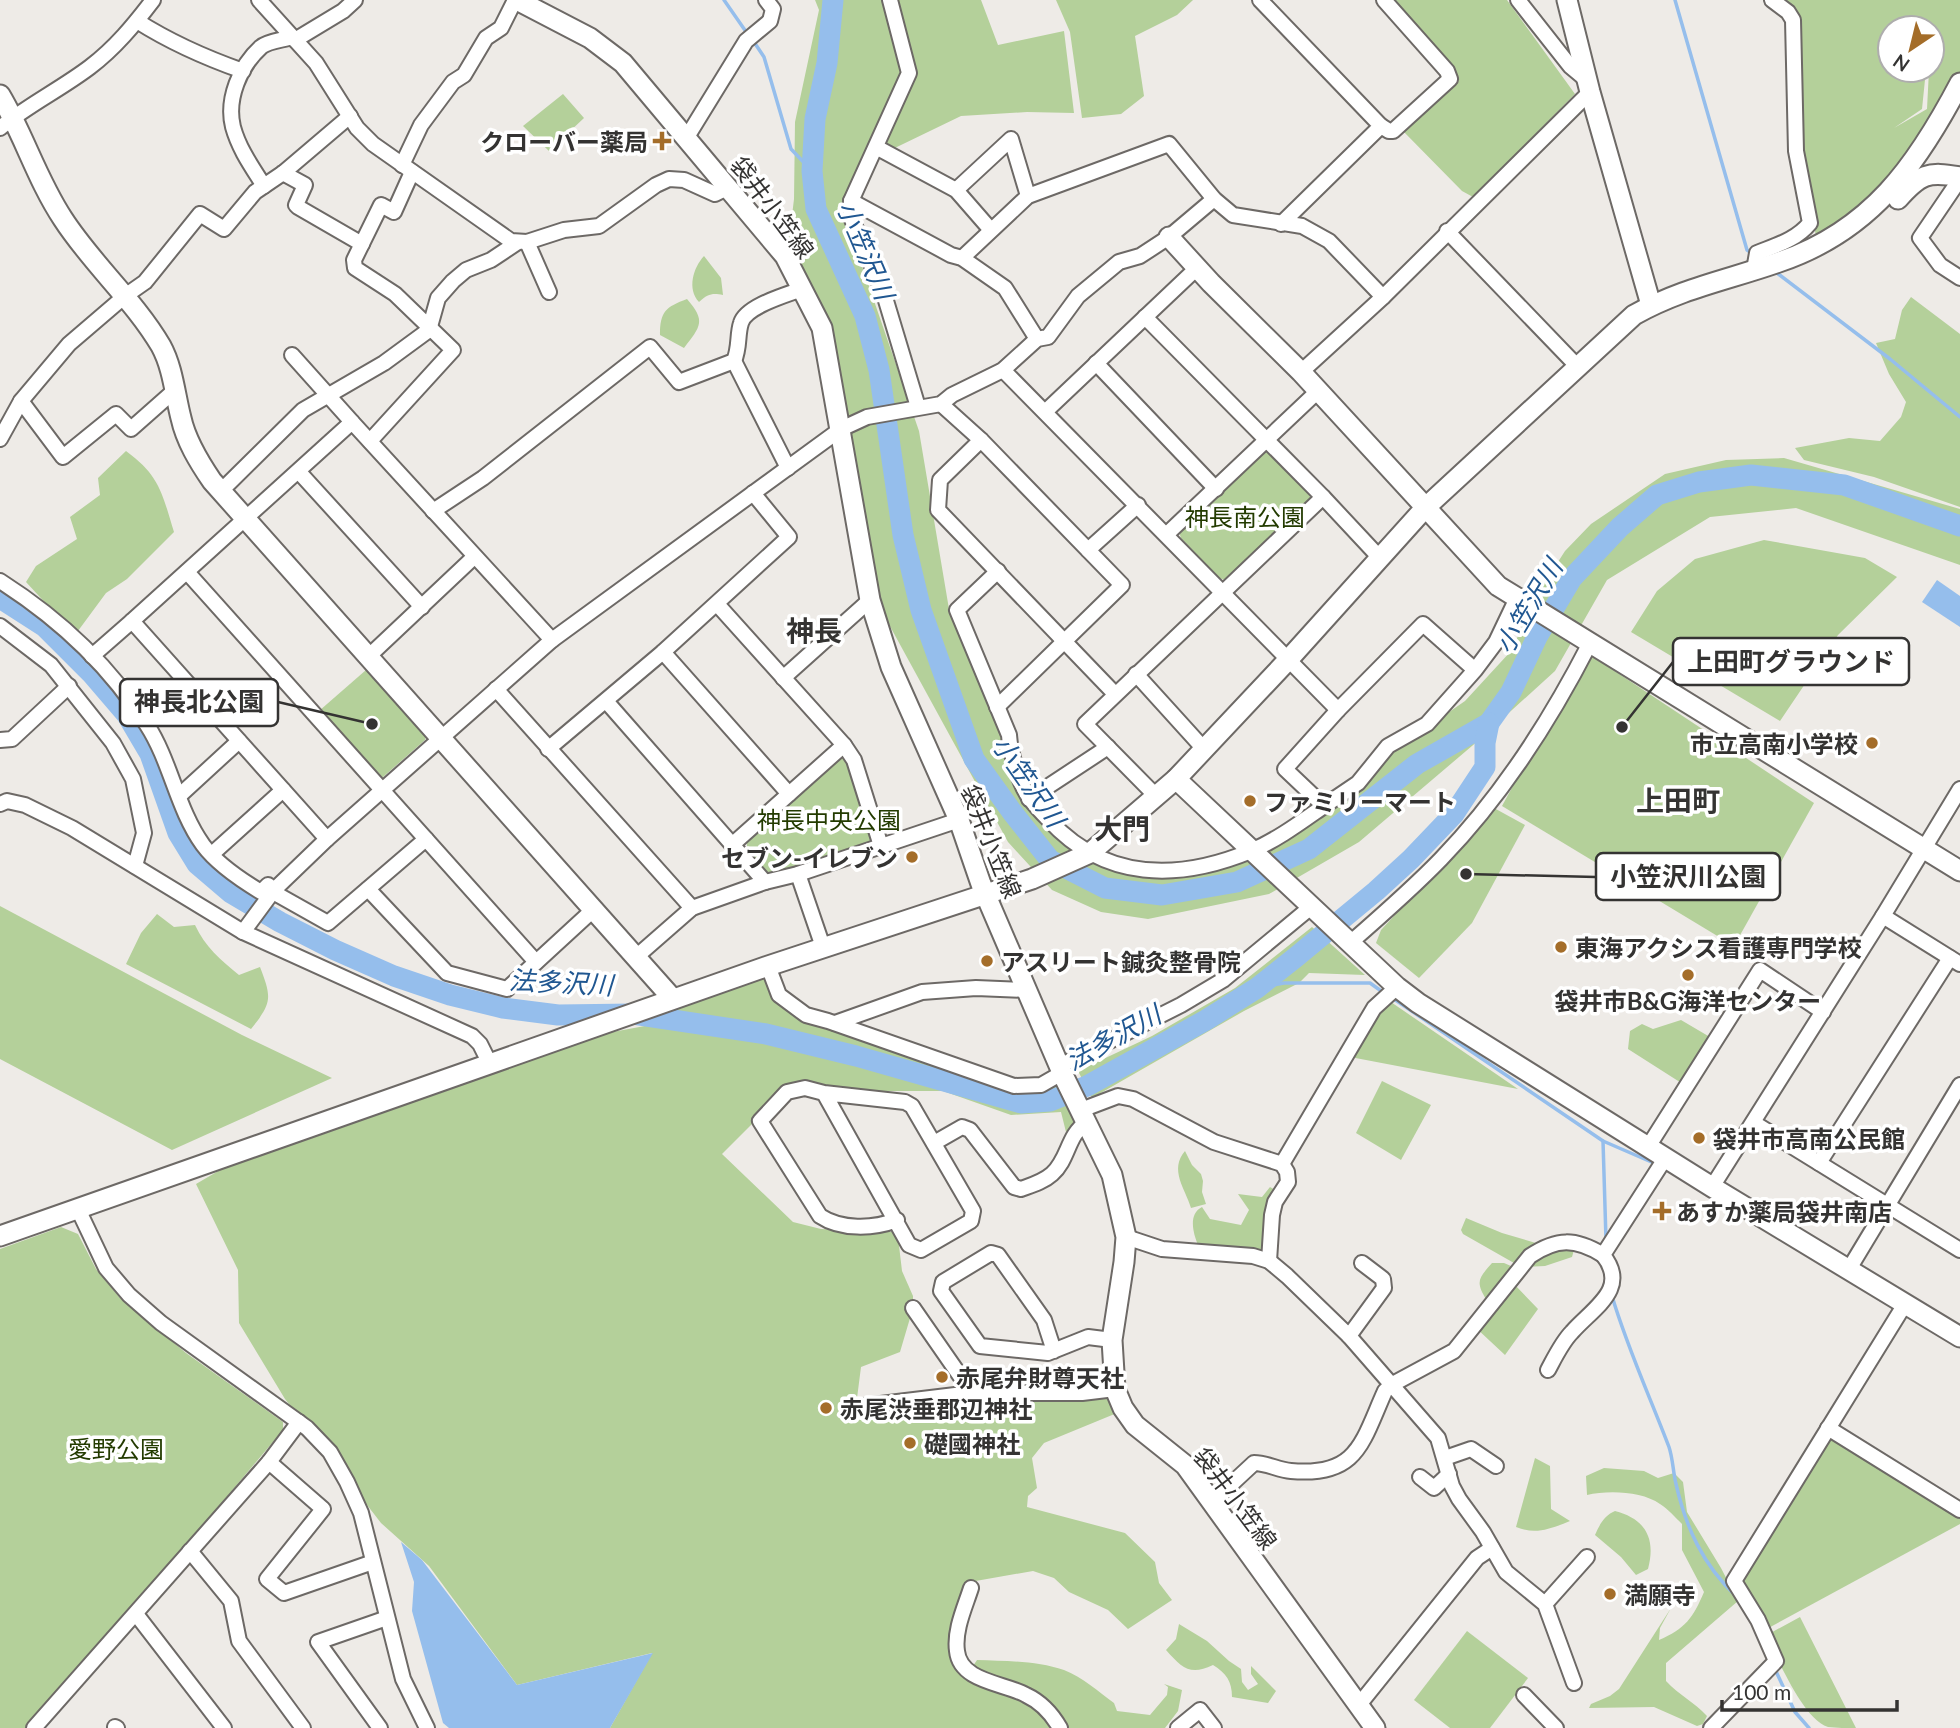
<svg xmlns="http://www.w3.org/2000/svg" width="1960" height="1728" font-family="Lato,'Noto Sans JP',sans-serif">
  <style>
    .green { fill: #b4d09a; fill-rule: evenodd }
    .water { fill: #95beec }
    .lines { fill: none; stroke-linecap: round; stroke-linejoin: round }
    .stream { stroke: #95beec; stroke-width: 3.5 }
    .river { stroke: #95beec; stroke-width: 21 }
    .street-casing { stroke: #6d6966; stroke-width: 18 }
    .secondary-casing { stroke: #6d6966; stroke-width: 23 }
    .street { stroke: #fff; stroke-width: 14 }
    .secondary { stroke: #fff; stroke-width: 19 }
    .poi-dot { fill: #a46d29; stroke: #fff; stroke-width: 2.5 }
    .labels { text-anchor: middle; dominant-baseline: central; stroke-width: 7; stroke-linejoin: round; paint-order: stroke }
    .poi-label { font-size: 24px; font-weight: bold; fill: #343332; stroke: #fff; text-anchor: start }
    .street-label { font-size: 24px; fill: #343332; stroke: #fff }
    .park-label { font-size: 24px; fill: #233b00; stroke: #fff }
    .water-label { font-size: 26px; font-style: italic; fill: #205791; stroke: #fff }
    .quarter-label { font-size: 28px; font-weight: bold; fill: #343332; stroke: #fff }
    .leader { fill: none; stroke: #343332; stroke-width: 2.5 }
    .callout-dot { fill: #343332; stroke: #fff; stroke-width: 2.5 }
    .callout { fill: #fff; stroke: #343332; stroke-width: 2.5 }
    .callout-label { font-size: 26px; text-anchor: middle; font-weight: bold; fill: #343332 }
  </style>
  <rect width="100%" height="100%" fill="#eeebe7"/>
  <g class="green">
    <polygon points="815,0 981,0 998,45 1064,31 1074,113 1027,112 961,116 870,160 844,214 919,431 949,609 1009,739 1034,811 1100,862 1199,866 1288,830 1393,751 1465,701 1511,651 1538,593 1565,551 1591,524 1665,474 1726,460 1784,458 1960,509 1960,565 1796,508 1710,517 1607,580 1555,671 1479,740 1359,842 1269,894 1148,919 1101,912 1052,890 1008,842 874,597 840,370 788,249 794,199 795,122 819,10"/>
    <polygon points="1056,0 1193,0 1177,15 1135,36 1144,96 1121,114 1082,118 1070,32"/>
    <polygon points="1390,0 1507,0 1575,94 1473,197 1462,191 1403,131 1458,78"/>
    <path d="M1771,0h189v84l-40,69 -102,92 -22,-103 -3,-122zM1930,24l2,4v42h-3l-2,39 -33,19 28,-19 4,-39h-36v-42h39z"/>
    <polygon points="563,94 584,118 549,151 523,126"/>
    <path d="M704,256l17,22 2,17c-11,-2 -15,-1 -24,7 -12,-13 -6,-34 5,-46z"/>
    <polygon points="1911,297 1960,334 1960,507 1874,477 1804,460 1795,448 1849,438 1880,441 1901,417 1906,402 1889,374 1876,343 1895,339 1902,310"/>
    <path d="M687,299c19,22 14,27 -3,49l-24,-13c0,-24 6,-28 27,-36z"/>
    <path d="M126,451c34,25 36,42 48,81l-47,47 -21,14 -31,42 -49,-53 10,-16 41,-27 -7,-22 30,-22 -2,-17z"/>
    <polygon points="1265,451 1270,452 1309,494 1311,499 1225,580 1219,578 1181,538 1179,532"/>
    <polygon points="1764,540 1865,558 1897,577 1838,635 1780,721 1631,632 1657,591 1695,559"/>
    <polygon points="1586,652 1814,803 1734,946 1502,806"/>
    <polygon points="366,670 426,736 425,740 383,777 378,777 319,711"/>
    <polygon points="841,757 847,758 875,839 873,843 772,876 768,875 747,849 747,841"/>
    <polygon points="1494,808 1525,825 1472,923 1419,978 1376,943 1381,930"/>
    <polygon points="0,906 242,1035 332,1078 172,1150 0,1059"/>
    <path d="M157,914l17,13 21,-2c10,22 26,35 44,50l21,-8c12,31 12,36 -9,62l-125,-65 15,-31z"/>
    <polygon points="1312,927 1365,975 1309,973 1299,983 1244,1011 1092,1098 1078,1071 1152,1036 1235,988"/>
    <path d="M768,966l11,29 27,20 208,70 48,-12 15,46 -11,13 -5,-20 -50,3 -68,-24h-158l-63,63 71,68 28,7 72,3 5,5 4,34 11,25v12l-13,44 -39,15 -5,39 116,-13h145v20l-73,30 -12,15 5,30 -9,8 -1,11 98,26 30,29 4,21 13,17 -44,29 -20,-19 -39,-18 -15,-14 -21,-7 -63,11 -13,70 16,14 4,-6c28,1 60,1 87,10 18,7 35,22 50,33l3,8 33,4 17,-20 1,-8 -4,-3 18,6 -4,21 -13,17h-102l-18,-20 14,20h-449l42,-75 -135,32 -88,-119 -48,-43 -96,-124 -46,-76 -1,-53 -42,-86 72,-42 78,-16 98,-46 99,-35 107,-20 5,-15z"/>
    <polygon points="1385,998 1518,1089 1345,1056"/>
    <polygon points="1681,1020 1715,1040 1686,1086 1628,1049 1630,1031 1642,1024 1653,1029"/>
    <polygon points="1382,1081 1431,1105 1401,1160 1356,1133"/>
    <path d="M1185,1151l7,14 9,9 2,7 -1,11 4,12 -15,4c-6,-20 -22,-38 -6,-57z"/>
    <path d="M1270,1187l7,4 -14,61 -39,-6 -9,4 -17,-5c-5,-12 -10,-31 4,-38l8,12 31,6 8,-15 -11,-16 24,3z"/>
    <polygon points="1466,1218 1502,1233 1546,1246 1576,1243 1572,1257 1545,1266 1521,1267 1463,1234 1461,1230"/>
    <polygon points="61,1227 78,1234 96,1269 120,1298 186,1353 283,1422 283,1430 146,1593 25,1728 0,1728 0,1249"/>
    <path d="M1492,1263h12l21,9 -10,13 23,24 -33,46 -30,-28 21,-27 -10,-1c-11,-18 -7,-21 6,-36z"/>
    <polygon points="1834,1432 1960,1518 1960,1524 1763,1631 1734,1581"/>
    <path d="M1535,1458l15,8 1,43 19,12c-20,8 -34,14 -54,6z"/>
    <path d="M1604,1468l40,3 14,7 16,-5 9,9 4,30 34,56 17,33 -72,62v18c13,14 28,21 41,35l-4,8 -6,2 -43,-19 -65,1 2,-4 19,-8 9,-7 52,-81 -11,20 -1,12c26,-11 34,-22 45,-48l-22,-42v-26c-7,-7 -14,-15 -22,-20 -18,-13 -52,-14 -73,-9l-1,-19z"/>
    <path d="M1615,1511c31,8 41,28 33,58l-12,6 -15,-18 -26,-22c4,-10 10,-20 20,-24z"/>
    <path d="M1800,1617l56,111c-8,0 -20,0 -28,-1 -27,-10 -48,-67 -63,-91z"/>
    <path d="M1179,1624l28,17 22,20 12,8 1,13 6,8 10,-6 -7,-10v-8l25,25 -8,12 -36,-6c0,-16 -6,-24 -19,-32 -23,11 -31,3 -47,-15l10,-11z"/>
    <polygon points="1467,1631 1528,1678 1490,1728 1450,1728 1414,1700"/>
  </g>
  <g class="water">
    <polygon points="1937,580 1960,596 1960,627 1922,602"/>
    <polygon points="401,1542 422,1560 517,1685 653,1653 610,1728 449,1728 443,1723 412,1611 414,1582"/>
  </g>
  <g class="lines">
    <g class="stream">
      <polyline points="724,0 749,36"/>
      <polyline points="1675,0 1747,250 1753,254"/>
      <polyline points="754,42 764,57 791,149 812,171"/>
      <polyline points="1773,270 1890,359 1960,417"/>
      <polyline points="1257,988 1284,983 1370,983 1384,993"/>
      <polyline points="1391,997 1603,1141 1656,1164"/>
      <polyline points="1603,1141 1606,1240"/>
      <path d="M1612,1296c15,51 38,101 57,151 4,12 4,25 7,37 10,44 27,81 60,112"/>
      <polyline points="1774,1667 1795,1712 1809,1728"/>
    </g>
    <g class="river">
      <polyline points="833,0 827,63 815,119 812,171 816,209 865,316 879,370 903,535 921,610 974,759 1012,812 1050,860 1105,888 1162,895 1237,882 1309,849 1417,764 1489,723 1511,692 1537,637 1572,578 1620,527 1657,495 1699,482 1751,475 1844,485 1960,526"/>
      <polyline points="0,598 45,627 91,673 127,715 150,754 178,833 197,864 231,893 280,922 335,950 394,976 450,995 503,1008 558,1015 633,1014 766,1034 856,1056 1021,1103 1050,1101 1087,1086 1206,1020 1257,988 1296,957 1376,891 1411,859 1454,814 1485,767 1485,743 1489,723"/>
    </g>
    <defs>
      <g id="street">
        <polyline points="259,0 316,63 357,128 373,144 511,241 527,242 564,230 599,226 656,185 669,179 684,180 715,194 729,187"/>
        <polyline points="890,0 909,73 851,201 850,215 884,294 918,407"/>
        <polyline points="1260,0 1381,126 1281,224"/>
        <polyline points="1518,0 1570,66 1588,81"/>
        <path d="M137,21c33,21 69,37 106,50"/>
        <polyline points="295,40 343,11 355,0"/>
        <polyline points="1381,126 1389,131 1393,131 1450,79 1447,71 1384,0"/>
        <path d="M0,128c28,-23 61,-39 90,-61 25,-19 44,-42 63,-67"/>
        <polyline points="687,137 746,41 770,21 773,9 766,0"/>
        <polyline points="876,147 956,190 990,229"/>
        <polyline points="402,165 421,125 453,82 464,75 486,38 501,28 515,0"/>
        <polyline points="283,173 305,185 296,205 298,207 362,244"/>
        <polyline points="1960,179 1920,238 1940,265 1960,278"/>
        <path d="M264,186c-12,-19 -25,-37 -31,-59 -7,-28 7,-61 28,-80 7,-6 22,-7 31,-10"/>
        <polyline points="956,190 1011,139 1028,196"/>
        <polyline points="851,201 951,255 962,258 1005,288 1037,339"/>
        <polyline points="1447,231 1577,366"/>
        <polyline points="527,242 549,292"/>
        <polyline points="962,258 1028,196 1169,144 1214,199 1233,215 1302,226 1329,241 1383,297"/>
        <path d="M1754,270l3,-17c20,-8 39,-13 53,-30l-14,-72 -3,-131 -5,-8 -16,-12"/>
        <polyline points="1145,317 1323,497 1085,724 1157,797"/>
        <polyline points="292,355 352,422"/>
        <polyline points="734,361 788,468"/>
        <polyline points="1096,363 1216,489"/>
        <polyline points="1003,370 1338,710"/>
        <polyline points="1301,372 1383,297 1590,92"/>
        <polyline points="21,401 63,457 116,414 131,429 174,391"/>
        <polyline points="941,404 981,440 1122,585 997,707"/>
        <polyline points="1046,411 1197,268"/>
        <polyline points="0,439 21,401 69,344 125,296 145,282 200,214 224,229 255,192 283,173 350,116"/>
        <polyline points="981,440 940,480 938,510 1115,694"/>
        <polyline points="370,441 453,350 395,294 355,268 354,260 381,205 394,212 412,172"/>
        <polyline points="299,472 422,607"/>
        <polyline points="221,491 303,410 384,363 429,330 438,298 453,281 466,270 491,260 518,242"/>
        <polyline points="1323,497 1380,558"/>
        <path d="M433,511l50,-33 167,-131 29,35 55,-21c6,-14 3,-26 7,-38 5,-17 45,-28 61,-34"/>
        <polyline points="1167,534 1318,391"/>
        <polyline points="1088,550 1138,505"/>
        <path d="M998,571l-41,39 52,125c1,17 11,52 22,65 5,7 12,14 18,20 56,61 129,61 202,31 26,-11 50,-29 73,-45"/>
        <polyline points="187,572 536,962"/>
        <path d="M0,581c58,37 110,85 147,144 24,37 30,84 56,120 14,19 38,35 58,47l7,-7 12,11 48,27 98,-84"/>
        <polyline points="717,604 844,745 854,760 881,846"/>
        <polyline points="0,626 51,665 113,743 133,779 144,833 135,866"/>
        <polyline points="663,652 789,794"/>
        <polyline points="92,656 132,621"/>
        <polyline points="369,656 474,557"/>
        <polyline points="1475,670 1423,624 1338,710 1285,769 1324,806 1358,783 1388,746 1427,724 1475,670 1496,642 1517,598"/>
        <polyline points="1136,674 1204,749"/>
        <polyline points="783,678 870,600"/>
        <polyline points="496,689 692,908"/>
        <polyline points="606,701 765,882"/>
        <polyline points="0,740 12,739 69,686"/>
        <polyline points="548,749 663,652 789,537 753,493"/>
        <polyline points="179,796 239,741"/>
        <polyline points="1029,799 1108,747"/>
        <polyline points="0,804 7,801 25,805 72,828 243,932 472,1036 480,1044 490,1064"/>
        <polyline points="327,839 132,621 352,422 552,640"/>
        <polyline points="733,844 844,745"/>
        <polyline points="212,854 283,790"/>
        <polyline points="798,874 823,947"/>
        <polyline points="368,889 447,973 507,989 593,910"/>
        <polyline points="1883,916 1960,964"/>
        <polyline points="243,932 274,890 327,839 552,640 841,429 867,417 941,404 952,395 1003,370 1037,339 1048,337 1078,296 1119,262 1140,256 1169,237 1214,199"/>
        <path d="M1350,943c31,-27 62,-54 91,-84 61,-63 109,-138 149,-216"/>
        <polyline points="636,957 692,908 765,882 798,874 959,820"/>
        <polyline points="768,966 779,995 806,1015 828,1021 1014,1086 1041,1085 1062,1073"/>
        <polyline points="835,1023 922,992 976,988 1027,990"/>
        <polyline points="1060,1066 1181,1005 1223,980 1311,907"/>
        <path d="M824,1093l85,152 12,5 50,-29 2,-10 -61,-105 -7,-4 -81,-9 -19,-5 -18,4 -27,29 60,95c21,14 53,13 77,4"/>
        <polyline points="1081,1110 1118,1096 1133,1099 1214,1142 1282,1164 1287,1172 1288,1182 1275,1202 1272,1215 1269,1261"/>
        <polyline points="1754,1123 1960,1250"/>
        <path d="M934,1143l28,-16 8,3 44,57 7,2c11,-4 22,-7 31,-15 17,-15 15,-39 35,-52"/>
        <polyline points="1648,1147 1760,970 1823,1012"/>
        <polyline points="1819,1163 1950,958"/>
        <polyline points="1282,1164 1374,1008 1397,987"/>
        <polyline points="1712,1187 1883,916 1960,789"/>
        <polyline points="78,1209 106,1268 129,1295 161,1323 307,1428 330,1452 347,1482 361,1513 403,1679 427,1728"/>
        <polyline points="1126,1237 1162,1249 1253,1256 1269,1261 1287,1276 1349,1336 1438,1438 1452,1486 1459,1499 1483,1532 1506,1572 1545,1604 1574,1683"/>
        <polyline points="1849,1269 1960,1085"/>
        <polyline points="913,1308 972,1393"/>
        <polyline points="1349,1336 1384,1288 1383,1279 1362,1263"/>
        <polyline points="1054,1351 1044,1320 998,1255 991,1253 943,1282 941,1291 980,1346 1048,1353 1088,1337 1112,1340"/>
        <path d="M1548,1370c7,-13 14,-28 24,-38 21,-24 58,-43 31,-77l63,-98"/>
        <polyline points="864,1406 972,1393 1082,1393 1115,1389"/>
        <polyline points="1828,1428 1960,1510"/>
        <polyline points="1445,1458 1471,1449 1496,1466"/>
        <polyline points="269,1462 323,1509 267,1579 284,1593 373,1562"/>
        <polyline points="1420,1477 1434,1488 1449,1474"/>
        <path d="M1212,1502l42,-39c13,0 24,7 37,8 67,6 71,-29 94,-80l6,-6 63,-34 76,-95c27,-18 45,-18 73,-1"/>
        <polyline points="190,1551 231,1601 239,1641 303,1728"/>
        <path d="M971,1588c-6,19 -17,42 -14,63 3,31 48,32 69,44 15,7 26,19 34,33"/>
        <polyline points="1545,1604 1587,1557"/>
        <polyline points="136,1614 224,1728"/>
        <polyline points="1524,1695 1556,1728"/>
        <polyline points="1358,1706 1477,1558 1492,1548"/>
        <polyline points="115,1727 117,1728"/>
        <polyline points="34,1728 269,1462 299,1422"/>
        <polyline points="380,1728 318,1642 387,1618"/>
        <polyline points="1178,1728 1200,1710 1214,1728"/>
        <polyline points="1711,1728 1776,1661 1758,1620 1734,1581 1905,1304"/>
      </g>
      <g id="secondary">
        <polyline points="517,0 590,38 623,63 785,256 822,328 870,600 891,667 959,820 981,884 1064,1077 1112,1175 1126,1237 1124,1262 1112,1340 1115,1389 1123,1408 1135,1425 1185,1465 1375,1728"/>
        <polyline points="1567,0 1590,92 1651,305"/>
        <path d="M0,95c24,40 37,85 63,124 29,45 71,81 98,127 12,22 14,49 20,72 5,23 18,44 31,63l461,518"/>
        <path d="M1898,199c22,-25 30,-28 62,-22"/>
        <polyline points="1169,237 1211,283 1301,372 1498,586 1960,871"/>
        <polyline points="1176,779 1397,987 1418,1003 1712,1187 1960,1337"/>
        <path d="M0,1236l768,-270 264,-87 58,-26 86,-74 112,-119 137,-152 209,-193c48,-27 94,-35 145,-53 92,-31 138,-97 181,-179"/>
      </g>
    </defs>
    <use href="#street" class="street-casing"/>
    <use href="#secondary" class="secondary-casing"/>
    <use href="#street" class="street"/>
    <use href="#secondary" class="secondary"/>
  </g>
  <g class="poi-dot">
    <path d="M658.5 130.5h7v7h7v7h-7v7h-7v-7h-7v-7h7z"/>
    <circle cx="1872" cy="743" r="7"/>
    <circle cx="1250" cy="801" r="7"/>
    <circle cx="912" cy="857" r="7"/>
    <circle cx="1561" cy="947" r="7"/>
    <circle cx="987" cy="961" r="7"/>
    <circle cx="1688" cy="975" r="7"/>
    <circle cx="1699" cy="1138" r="7"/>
    <path d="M1658.5 1200.5h7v7h7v7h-7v7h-7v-7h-7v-7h7z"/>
    <circle cx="942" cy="1377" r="7"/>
    <circle cx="826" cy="1408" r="7"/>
    <circle cx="910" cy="1443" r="7"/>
    <circle cx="1610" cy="1594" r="7"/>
  </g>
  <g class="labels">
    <g class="poi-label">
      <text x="648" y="141" text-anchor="end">クローバー薬局</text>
      <text x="1858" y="743" text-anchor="end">市立高南小学校</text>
      <text x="1264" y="801">ファミリーマート</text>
      <text x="898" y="857" text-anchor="end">セブン-イレブン</text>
      <text x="1575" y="947">東海アクシス看護専門学校</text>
      <text x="1001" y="961">アスリート鍼灸整骨院</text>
      <text x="1688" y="1000" text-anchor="middle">袋井市B&amp;G海洋センター</text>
      <text x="1713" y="1138">袋井市高南公民館</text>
      <text x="1676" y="1211">あすか薬局袋井南店</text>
      <text x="956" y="1377">赤尾弁財尊天社</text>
      <text x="840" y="1408">赤尾渋垂郡辺神社</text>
      <text x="924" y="1443">礎國神社</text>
      <text x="1624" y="1594">満願寺</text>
    </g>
    <g class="street-label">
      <text transform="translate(773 207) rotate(53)">袋井小笠線</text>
      <text transform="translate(992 841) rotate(68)">袋井小笠線</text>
      <text transform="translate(1236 1498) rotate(53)">袋井小笠線</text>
    </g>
    <g class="park-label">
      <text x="1245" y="516">神長南公園</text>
      <text x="829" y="819">神長中央公園</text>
      <text x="116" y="1448">愛野公園</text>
    </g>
    <g class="water-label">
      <text transform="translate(866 250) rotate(67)">小笠沢川</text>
      <text transform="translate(1528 606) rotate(-59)">小笠沢川</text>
      <text transform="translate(1029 781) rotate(55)">小笠沢川</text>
      <text transform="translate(561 982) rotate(3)">法多沢川</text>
      <text transform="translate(1113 1037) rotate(-29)">法多沢川</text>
    </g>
    <g class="quarter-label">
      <text x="814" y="630">神長</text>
      <text x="1678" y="800">上田町</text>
      <text x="1122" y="828">大門</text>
    </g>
  </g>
  <path class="leader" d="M1622 727L1673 662M372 724L278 702M1466 874L1596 877"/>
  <g class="callout-dot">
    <circle cx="1622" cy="727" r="7"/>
    <circle cx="372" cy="724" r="7"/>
    <circle cx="1466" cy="874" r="7"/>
  </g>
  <g class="callout">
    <rect x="1673" y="638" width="236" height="47" rx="7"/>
    <rect x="120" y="679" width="158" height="47" rx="7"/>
    <rect x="1596" y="853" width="184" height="47" rx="7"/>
  </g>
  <g class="callout-label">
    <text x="1791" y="671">上田町グラウンド</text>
    <text x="199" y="711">神長北公園</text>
    <text x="1688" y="886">小笠沢川公園</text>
  </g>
  <g transform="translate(1911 49) rotate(215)"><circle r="33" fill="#ffffff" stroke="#aeadad" stroke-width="2"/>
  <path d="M0-5L12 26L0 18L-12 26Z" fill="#a46d29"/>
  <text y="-10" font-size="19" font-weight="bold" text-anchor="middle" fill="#343332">N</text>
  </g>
  <path d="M1722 1700v10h175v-10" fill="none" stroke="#343332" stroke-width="3.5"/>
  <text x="1732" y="1700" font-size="21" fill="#343332" stroke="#ffffff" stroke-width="5" paint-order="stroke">100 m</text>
</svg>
